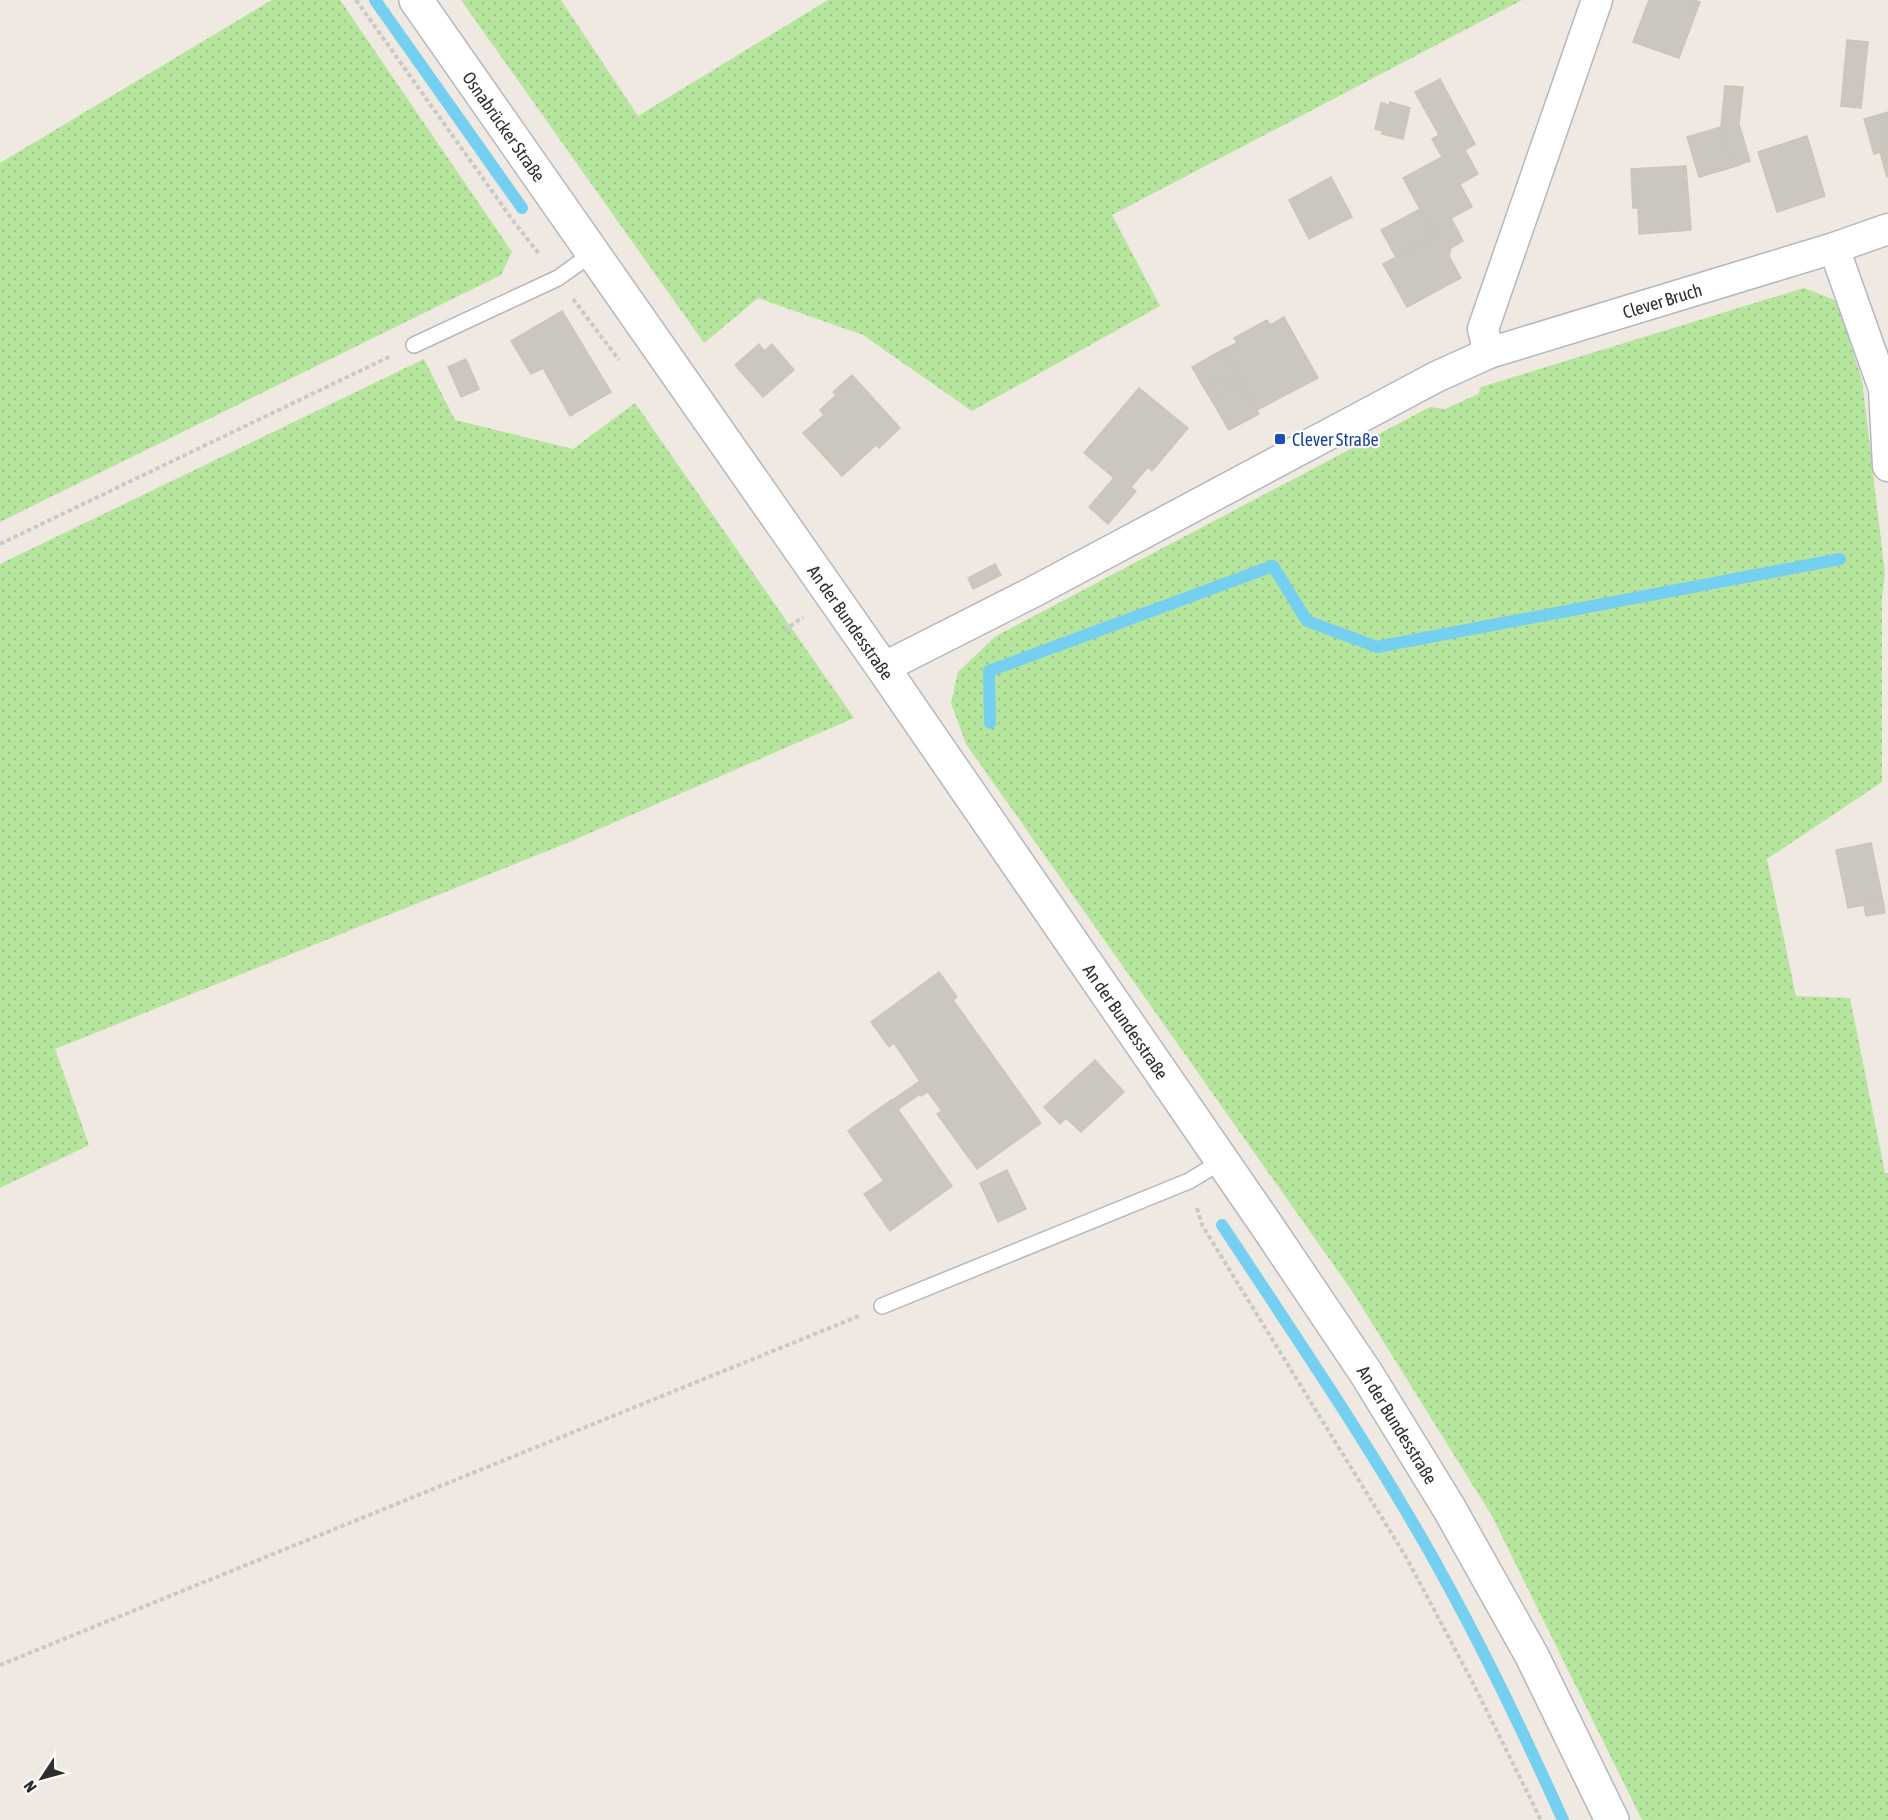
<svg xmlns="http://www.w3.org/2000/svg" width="1888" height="1820" font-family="'Asap Condensed',sans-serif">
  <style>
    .grass { fill: url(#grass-dots) }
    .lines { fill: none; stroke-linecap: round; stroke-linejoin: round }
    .stream { stroke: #75cff0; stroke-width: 12 }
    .building { fill: #cbc7bf; stroke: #cbc5ba; stroke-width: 1.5 }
    .service-casing { stroke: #b4b7c1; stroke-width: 18 }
    .minor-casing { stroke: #b4b7c1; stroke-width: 33 }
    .secondary-casing { stroke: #b4b7c1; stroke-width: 36 }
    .path { stroke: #c9c9c9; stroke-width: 4; stroke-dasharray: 4.5 3; stroke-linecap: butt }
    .service { stroke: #fff; stroke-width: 15 }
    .minor { stroke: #fff; stroke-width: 30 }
    .secondary { stroke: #fff; stroke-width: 33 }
    .transit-dot { fill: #1a4fb4; stroke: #fff; stroke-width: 2 }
    .labels { text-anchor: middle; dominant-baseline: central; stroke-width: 4.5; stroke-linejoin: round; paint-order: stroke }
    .street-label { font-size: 18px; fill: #2e2e2e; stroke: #fff }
    .transit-label { font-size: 18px; fill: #164399; stroke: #fff; text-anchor: start }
  </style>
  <defs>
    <pattern id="grass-dots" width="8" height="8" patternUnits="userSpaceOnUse" patternTransform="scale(1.5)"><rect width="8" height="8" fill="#b6e59e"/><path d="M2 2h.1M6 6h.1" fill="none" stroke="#9dc588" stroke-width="1.8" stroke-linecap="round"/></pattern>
  </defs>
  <rect width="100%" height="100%" fill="#efe9e1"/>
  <g class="grass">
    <polygon points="272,0 340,0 512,252 501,275 0,522 0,163"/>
    <polygon points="461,0 561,0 638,116 828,0 1522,0 1112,215 1160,306 972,411 863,335 758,298 704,343"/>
    <polygon points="1804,288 1837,301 1862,380 1885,574 1882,597 1882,782 1767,859 1796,996 1850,998 1885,1173 1888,1173 1888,1820 1642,1820 1492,1516 1352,1291 966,744 951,703 958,672 996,636 1430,407 1445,409 1478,394 1481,387"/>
    <polygon points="424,359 455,420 573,449 635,403 854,718 567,843 55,1049 89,1145 0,1188 0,564"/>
  </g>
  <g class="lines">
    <g class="stream">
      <polyline points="375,0 522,208"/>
      <polyline points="990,723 989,671 1273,566 1307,621 1377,647 1840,559"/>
      <path d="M1222,1225c62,94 125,187 182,283 60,100 111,206 159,312"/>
    </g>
  </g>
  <g class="building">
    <polygon points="1649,0 1694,0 1700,2 1679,58 1633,42"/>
    <polygon points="1847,40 1868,42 1861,108 1841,106"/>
    <polygon points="1440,79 1475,144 1465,150 1478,174 1460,184 1472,207 1451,218 1463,241 1451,248 1449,256 1461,278 1407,307 1383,264 1437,235 1433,228 1431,229 1403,178 1442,157 1432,139 1439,135 1415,92"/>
    <polygon points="1725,86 1743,87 1739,124 1750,161 1733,167 1721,127"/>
    <polygon points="1390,102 1410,108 1403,139 1382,134 1383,131 1375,129 1381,103 1389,105"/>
    <polygon points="1888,112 1888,176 1887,177 1880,152 1874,154 1864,119"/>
    <polygon points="1721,127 1733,167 1699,177 1687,137"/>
    <polygon points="1807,136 1825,196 1777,212 1758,152"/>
    <polygon points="1686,166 1691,230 1639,234 1638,208 1633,208 1631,169"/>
    <polygon points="1331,177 1352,217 1309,239 1289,200"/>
    <polygon points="1420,209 1431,229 1433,228 1437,235 1396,257 1381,230"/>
    <polygon points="562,311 611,392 570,416 543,368 531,374 511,341"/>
    <polygon points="1284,317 1318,378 1257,410 1222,350 1237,343 1234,338 1267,320 1270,325"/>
    <polygon points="759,344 764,351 772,344 794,370 763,397 735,365"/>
    <polygon points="1222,350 1259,414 1229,430 1212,401 1235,389 1227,376 1204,388 1192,367"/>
    <polygon points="466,359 479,389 461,397 448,367"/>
    <polygon points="852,375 900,428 879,448 876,445 842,476 803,433 824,415 820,410 836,395 833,392"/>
    <polygon points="1227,376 1235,389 1212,401 1204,388"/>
    <polygon points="1139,388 1188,428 1152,471 1148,467 1131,487 1136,491 1108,524 1089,507 1114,478 1084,453"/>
    <polygon points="995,564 1001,575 973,589 968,578"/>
    <polygon points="1871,843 1883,901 1848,908 1836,850"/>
    <polygon points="1883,901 1885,913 1866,916 1864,904"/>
    <polygon points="939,972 957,997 953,1000 1041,1123 977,1169 937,1114 942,1111 928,1092 921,1096 920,1094 897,1110 891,1101 920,1081 894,1043 889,1047 871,1022"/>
    <polygon points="1095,1060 1124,1092 1081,1132 1066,1118 1060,1124 1044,1107"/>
    <polygon points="891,1100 952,1186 890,1231 864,1194 884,1181 848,1131"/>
    <polygon points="1007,1170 1026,1209 998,1222 980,1183"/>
  </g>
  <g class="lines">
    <defs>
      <g id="service">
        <polyline points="414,345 558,278 593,253"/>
        <polyline points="882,1306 1189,1181 1222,1161"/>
      </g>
      <g id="minor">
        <polyline points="1834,248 1884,389 1888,466"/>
        <polyline points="1489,353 1483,329 1597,0"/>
        <path id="s1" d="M883,668l152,-77 401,-214 53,-24 345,-105 54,-19"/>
      </g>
      <g id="secondary">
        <path id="s2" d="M416,0l467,668 384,558 99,147 83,135 83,148 80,164"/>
      </g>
    </defs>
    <use href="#service" class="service-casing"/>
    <use href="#minor" class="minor-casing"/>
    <use href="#secondary" class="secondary-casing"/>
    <g class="path">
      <polyline points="356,0 514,222 540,255"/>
      <polyline points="573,299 619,360"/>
      <polyline points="0,544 391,356"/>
      <polyline points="784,631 803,617"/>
      <polyline points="1197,1208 1202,1225 1406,1557 1473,1683 1541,1820"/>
      <polyline points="0,1665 859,1316"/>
    </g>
    <use href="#service" class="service"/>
    <use href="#minor" class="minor"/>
    <use href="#secondary" class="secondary"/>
  </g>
  <rect class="transit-dot" x="1274" y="433" width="12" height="12" rx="3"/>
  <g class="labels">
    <g class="street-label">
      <text stroke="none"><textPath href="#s2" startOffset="154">Osnabrücker Straße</textPath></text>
      <text stroke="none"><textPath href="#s1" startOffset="864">Clever Bruch</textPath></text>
      <text stroke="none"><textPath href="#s2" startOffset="759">An der Bundesstraße</textPath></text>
      <text stroke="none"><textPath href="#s2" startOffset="1244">An der Bundesstraße</textPath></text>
      <text stroke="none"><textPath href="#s2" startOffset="1730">An der Bundesstraße</textPath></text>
    </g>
    <g class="transit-label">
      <text x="1292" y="439">Clever Straße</text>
    </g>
  </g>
  <g transform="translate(42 1778) rotate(234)" stroke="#ffffff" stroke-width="4.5" paint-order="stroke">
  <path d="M0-4.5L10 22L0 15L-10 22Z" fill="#2e2e2e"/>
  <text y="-9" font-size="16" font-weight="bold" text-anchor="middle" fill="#2e2e2e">N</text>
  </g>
</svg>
